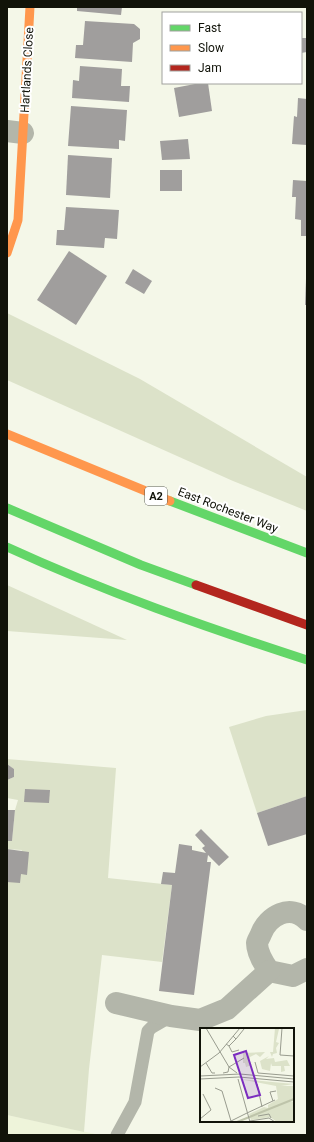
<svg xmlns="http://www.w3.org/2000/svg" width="314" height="1142" font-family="Roboto,sans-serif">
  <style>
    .built { fill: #eef4da }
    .green { fill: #dce2c9 }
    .building { fill: #a09e9d }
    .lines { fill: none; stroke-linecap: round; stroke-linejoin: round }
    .lane { stroke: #b3b6aa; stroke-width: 13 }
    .street { stroke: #b3b6aa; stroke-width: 22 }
    .fast { stroke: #63d668; stroke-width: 9 }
    .slow { stroke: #ff974d; stroke-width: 9 }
    .jam { stroke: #b3261e; stroke-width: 9 }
    .labels { text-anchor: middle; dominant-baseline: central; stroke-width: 4; stroke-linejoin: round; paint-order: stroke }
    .shield { fill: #fff; stroke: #585a53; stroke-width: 1 }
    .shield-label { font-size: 11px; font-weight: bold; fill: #111309 }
    .street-label { font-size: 12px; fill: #111309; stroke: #fff }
    .inset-river { fill: none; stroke: #bec4aa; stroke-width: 2 }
    .inset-road { fill: none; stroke: #999c8f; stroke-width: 1 }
    .view { fill: #7b2cbf; fill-opacity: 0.15; stroke: #7b2cbf; stroke-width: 2 }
    .inset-edge { fill: none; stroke: #111309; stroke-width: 2 }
  </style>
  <rect width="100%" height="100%" fill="#f4f7e8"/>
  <polygon class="built" points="7,1115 100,1135 7,1135"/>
  <g class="green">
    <polygon points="7,313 140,379 307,477 307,511 233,481 7,380"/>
    <polygon points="7,585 127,640 7,631"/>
    <polygon points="307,710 307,796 257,813 229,727 266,716"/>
    <polygon points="7,759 116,768 108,878 172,885 162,962 102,955 89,1069 84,1132 7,1115 7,882 22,850 7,849 7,841 12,841 15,810 18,800 7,798 7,780 14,777 14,769 7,764"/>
  </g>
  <g class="building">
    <polygon points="77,7 122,7 121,15 77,11"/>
    <polygon points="85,21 134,24 140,29 140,39 133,43 132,62 75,58 76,45 83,45"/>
    <polygon points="301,38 307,38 307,52 301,53"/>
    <polygon points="80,66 122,69 121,86 130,86 129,102 72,98 73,80 79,81"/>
    <polygon points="200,83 208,83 212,111 179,117 174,88"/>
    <polygon points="298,98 307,99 307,145 292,144 294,116 297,117"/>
    <polygon points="71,106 127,110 125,141 119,140 119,149 68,146"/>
    <polygon points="188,139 190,159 162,160 160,141"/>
    <polygon points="68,155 112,158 110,198 66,195"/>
    <rect x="160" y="170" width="22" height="21"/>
    <polygon points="293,180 307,181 307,236 301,236 301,220 295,219 296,197 292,197"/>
    <polygon points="66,207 119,210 117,239 105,238 104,248 56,245 57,230 64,230"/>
    <polygon points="69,251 107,276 76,325 37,300"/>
    <polygon points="133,269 152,281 144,294 125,283"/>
    <polygon points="306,279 307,279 307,305 305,305"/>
    <polygon points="7,764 14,769 14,777 7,780"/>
    <polygon points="25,789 50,790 49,803 24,802"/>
    <polygon points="307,796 307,834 268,846 257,813"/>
    <polygon points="7,810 15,810 12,841 7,841"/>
    <polygon points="201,829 229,857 219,866 208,855 207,862 211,862 194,995 159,991 172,885 161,884 163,872 175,873 179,844 192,846 192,850 206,853 202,848 205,846 195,835"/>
    <polygon points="7,849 29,852 27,875 21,874 20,883 7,882"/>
  </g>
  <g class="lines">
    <polyline class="lane" points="117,1135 135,1102 148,1031 152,1027 171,1016"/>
    <g class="street">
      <polyline points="7,131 23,133"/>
      <path d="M307,920c-17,-17 -39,-4 -46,14 -1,3 -4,7 -4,9 0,10 7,21 12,28l24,5 14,-7"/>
      <polyline points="116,1003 171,1016 200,1020 227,1009 269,971"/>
    </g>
    <g class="fast">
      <polyline points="170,501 307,553"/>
      <polyline points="7,508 141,565 196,585"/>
      <path d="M7,547c98,45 198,80 300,113"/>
    </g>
    <g class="slow">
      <polyline points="7,253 18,220 30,7"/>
      <polyline points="7,434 170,501"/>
    </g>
    <polyline class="jam" points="196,585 307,625"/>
  </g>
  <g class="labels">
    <rect class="shield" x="145" y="487" width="22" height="18" rx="3"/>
    <g class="shield-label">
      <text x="156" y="496">A2</text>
    </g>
    <g class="street-label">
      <text transform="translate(27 70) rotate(-87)">Hartlands Close</text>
      <text transform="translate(228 510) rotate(21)">East Rochester Way</text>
    </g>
  </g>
  <g transform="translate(200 1028)">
    <rect width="94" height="94" fill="#f4f7e8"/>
    <path d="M75,0l4,1 -3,13 3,1 -3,5 1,5 -4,1 -1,3 -2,-5h3zM65,24l-5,5 -4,-3 -6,3 -1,5h3l-3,1 3,2 -6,2 -1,-4h-2v-10zM69,28l-3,3 8,-1 1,4 12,-2 3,6h-6l1,5 -4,1v-6h-9l-1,-3 -1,8 -8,-2 -2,-8zM39,51l55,5 -13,2h13v15l-4,1h4v20h-17l-7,-5 -19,3 -2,-6 15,-7 4,1v-3l10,-6 -2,-13z" fill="#dce2c9"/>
    <path class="inset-river" d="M37,94l57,-23"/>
    <path class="inset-road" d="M6,0l23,39 15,-9M82,0l-2,27 14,1M33,8l3,3 8,-10M26,16l3,2 7,-7M29,18l3,6 7,-2M55,34l3,11 36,3M6,35l6,10h3M0,39l19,-14 21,-25M23,45l5,-1 1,-5 8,6M0,48l40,-2 54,5M0,51l39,-2 55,5M38,51l12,43M57,56l5,23M15,60l7,3 9,30M73,73l-3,-9 6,-1M47,85l28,-13M58,88l11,-2 2,4M0,91l11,-9 -8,-16M50,93l19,-3 6,4M29,94l18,-9"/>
    <path class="view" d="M46,23l14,44 -12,3 -14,-43z"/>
    <rect width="94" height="94" class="inset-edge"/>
  </g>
  <rect width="314" height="1142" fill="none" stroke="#111309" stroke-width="16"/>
  <rect x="162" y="12" width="140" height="72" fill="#ffffff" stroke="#a0a19d"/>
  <rect x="170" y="25" width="20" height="6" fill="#63d668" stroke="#a0a19d"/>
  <text x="198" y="32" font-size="12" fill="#111309">Fast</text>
  <rect x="170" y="45" width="20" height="6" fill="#ff974d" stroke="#a0a19d"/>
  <text x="198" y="52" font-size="12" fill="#111309">Slow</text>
  <rect x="170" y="65" width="20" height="6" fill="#b3261e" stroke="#a0a19d"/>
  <text x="198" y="72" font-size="12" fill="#111309">Jam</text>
</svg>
